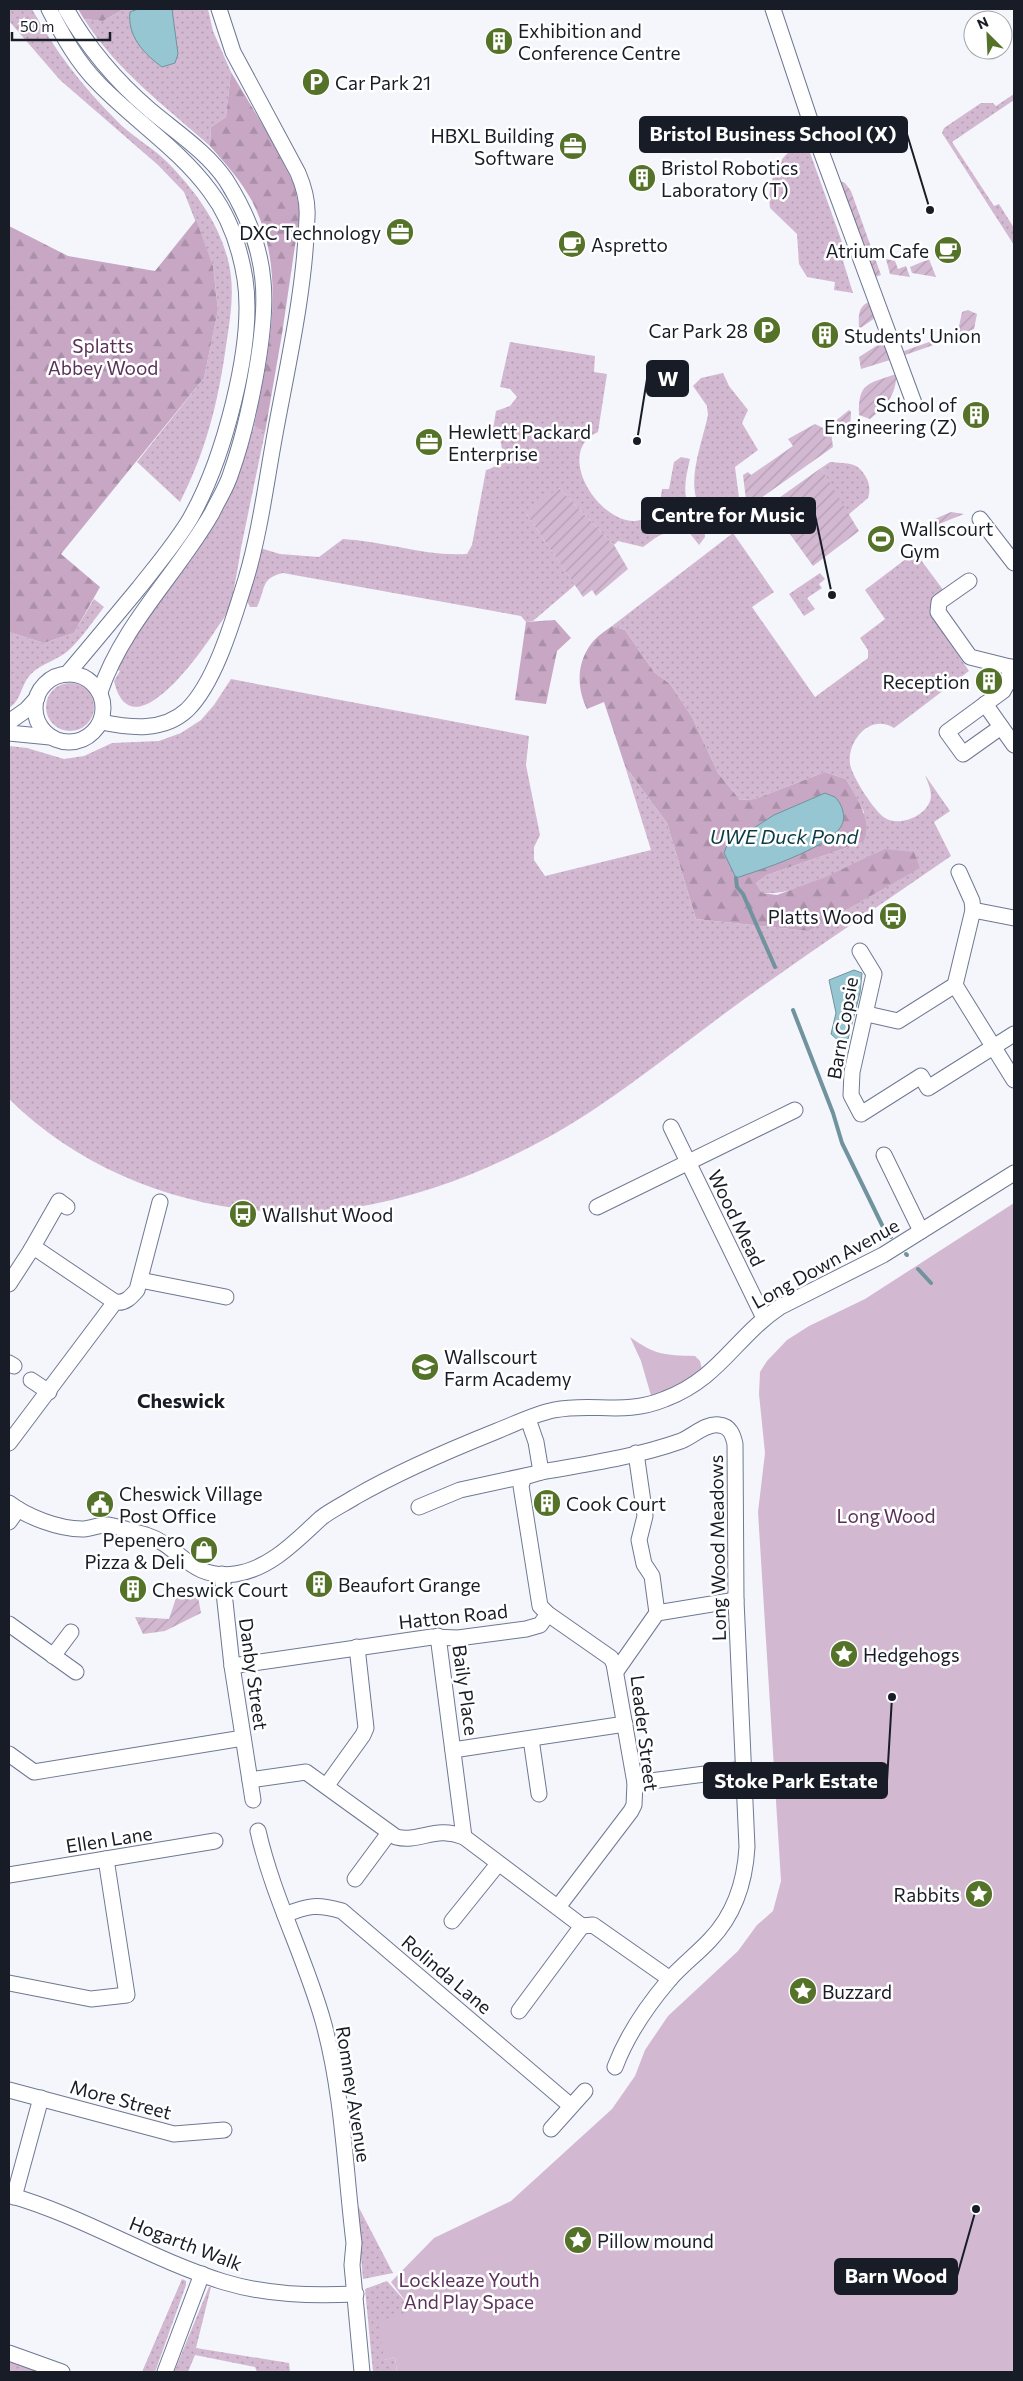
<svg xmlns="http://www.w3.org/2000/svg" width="1023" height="2381" font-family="Commissioner,sans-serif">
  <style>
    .grass { fill: url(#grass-dots) }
    .forest { fill: url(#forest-firs) }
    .park { fill: #d3b8d1 }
    .garden { fill: url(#garden-furrows) }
    .water { fill: #95c6d2; stroke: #70939e }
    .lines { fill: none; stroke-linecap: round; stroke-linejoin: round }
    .stream { stroke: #70939e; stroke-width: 4 }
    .minor-casing { stroke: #6f7894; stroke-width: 17 }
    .minor { stroke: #fff; stroke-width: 15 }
    .labels { text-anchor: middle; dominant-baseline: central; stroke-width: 5; stroke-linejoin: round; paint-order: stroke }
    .poi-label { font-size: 19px; fill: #181c26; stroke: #fff; text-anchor: start }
    .park-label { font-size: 19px; fill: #5b3159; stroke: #fff }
    .street-label { font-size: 19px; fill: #181c26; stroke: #fff }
    .water-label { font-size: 20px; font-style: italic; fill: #0d3b45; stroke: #fff }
    .neighbourhood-label { font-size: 20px; font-weight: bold; fill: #181c26; stroke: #fff }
    .leader { fill: none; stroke: #181c26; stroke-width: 2 }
    .callout-dot { fill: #181c26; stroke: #fff; stroke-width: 2 }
    .callout { fill: #181c26; stroke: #181c26; stroke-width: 2 }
    .callout-label { font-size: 20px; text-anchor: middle; font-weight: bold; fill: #fff }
  </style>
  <defs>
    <pattern id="grass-dots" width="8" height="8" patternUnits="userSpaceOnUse" patternTransform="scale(1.25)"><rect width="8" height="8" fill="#d3b8d1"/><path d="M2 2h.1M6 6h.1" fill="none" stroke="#b49eb3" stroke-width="1.8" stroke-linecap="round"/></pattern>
    <pattern id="forest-firs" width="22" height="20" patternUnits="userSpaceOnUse" patternTransform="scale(1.25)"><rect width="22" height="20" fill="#c7a7c4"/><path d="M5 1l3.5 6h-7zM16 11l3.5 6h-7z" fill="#aa8fa8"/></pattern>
    <pattern id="garden-furrows" width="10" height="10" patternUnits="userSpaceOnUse" patternTransform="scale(1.25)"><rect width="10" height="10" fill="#d3b8d1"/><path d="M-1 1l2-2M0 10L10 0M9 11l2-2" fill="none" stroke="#b49eb3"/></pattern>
  </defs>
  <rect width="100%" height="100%" fill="#f4f6fc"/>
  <g class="grass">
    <path d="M9,9h23c23,42 51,78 84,111 15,16 35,26 50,41 29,29 54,63 63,103 6,28 1,55 -3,82 -8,57 -20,105 -46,156l-43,-40 67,-84 14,-68 -5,-44 -29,-74 -26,-27 -98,-85 -51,-59z"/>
    <path d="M124,9h84l5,22 18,41 -5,45 -15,10 -1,19c-45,-40 -93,-75 -126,-127l19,2z"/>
    <polygon points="1014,94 1014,100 952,142 994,206 999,204 1014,228 1014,245 942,133 944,128 981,103 993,103 996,106"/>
    <path d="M805,146l3,1 40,112 -5,2 10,32 -19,-3 1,-8 -28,-5 -8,-13 -2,-30 -27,-26c-3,-23 7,-59 35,-62z"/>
    <path d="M510,342l85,14 -1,16 13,2 -9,58c-45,20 1,91 37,89 9,-1 17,-7 24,-12l3,-20h7l5,-27 7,-5 9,2c-5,21 -9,38 4,57 5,7 11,11 11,21l-6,8 -15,-19 -12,8c-10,-4 -20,7 -29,13l-25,-6 -4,4 -55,-57 -32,27 48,70 -42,36 -7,1 -5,-6 -238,-43c-23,5 -17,16 -26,34h-7l-3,-6 13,-53 20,6 39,3 24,-18c42,2 83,18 124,15l5,-9 14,-75c17,-5 18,-16 14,-31l-8,-3 4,-25 14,-5 7,-9 -7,-8 -10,-2z"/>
    <path d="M723,373l6,13 19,24 -6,13 16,27 -23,17 6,46 -26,18c-8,-12 -18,-24 -20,-38 -4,-24 8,-54 13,-78l-1,-9 -14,-20 8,-8z"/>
    <path d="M254,426l11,6c-8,39 -16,77 -24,116 -3,19 -6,38 -11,57 -2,9 -10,18 -15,26 -15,23 -84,122 -101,50l6,-10 -7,-3c34,-55 80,-102 111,-160 13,-26 22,-54 30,-82z"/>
    <path d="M830,462c19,2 28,-1 37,17 3,7 3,12 1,19l-20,17 -27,-47z"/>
    <path d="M733,533l41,59 -22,15 63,90 53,-39v-8l-8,-12 25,-19 -20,-29 50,-38 29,39 -12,14 -2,9 39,57 -75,57c-24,-15 -47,13 -44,36 2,13 25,48 35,54 15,9 40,-2 45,-17 3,-8 -2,-18 -5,-26l25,36 -16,11 17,34c-69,48 -140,95 -208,144 -68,49 -139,110 -213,147 -56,29 -116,51 -178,61 -122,18 -255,-22 -343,-109v-353l18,2 37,11 20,-3 28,-13 47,-2 22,-8 20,-13 13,-15 17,-26 298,57 -3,29 14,70 -6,12v13l11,16 106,-26 -26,-84 42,57 29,96 112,12 76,-82c-32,16 -87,48 -122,44l-6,-10 11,-8 96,-33 1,-30 -18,-33 -21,-7 -70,27 -15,1 -22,-27 -26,-56 -22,-33 -16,-12 -29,-42 -13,-4z"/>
    <polygon points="820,573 825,579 819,584 822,588 807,598 815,609 804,616 789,594"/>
    <path d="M94,599l10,8c-11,14 -22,31 -35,43 -12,11 -28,13 -39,25 -9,10 -9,26 -21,33v-76l35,11 30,-10z"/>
    <circle cx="70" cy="707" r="24"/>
    <polygon points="356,2202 393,2273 363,2279"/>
    <polygon points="182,2279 186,2281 186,2285 155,2372 142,2372"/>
    <polygon points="387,2281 414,2311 384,2360 395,2357 397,2372 373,2372 365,2289"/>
    <polygon points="209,2287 211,2287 196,2348 289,2363 290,2372 257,2372 255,2367 195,2355 188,2372 174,2372"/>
    <polygon points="9,2360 43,2372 9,2372"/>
  </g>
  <g class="forest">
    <polygon points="78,9 124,9 103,21 84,19"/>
    <path d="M231,72l36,60 27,52 6,28 -18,122 -17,98 -11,-6c15,-74 34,-154 -2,-225 -11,-20 -26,-37 -42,-55l1,-19 15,-10z"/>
    <polygon points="196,220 213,266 218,310 204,378 61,554 100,587 74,633 44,643 9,632 9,226 68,256 155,271"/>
    <polygon points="555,620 571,638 557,651 546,704 515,700 526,622"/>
    <path d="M612,626l13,4 29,42 16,12 22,33 26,56 22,27 15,-1 70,-27 21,7c10,19 28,42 17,63l-96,33 -11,8 6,10 15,2 49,-18 58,-28 30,3 6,16 -112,63 -112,-12 -29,-96 -42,-57 -21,-64 -17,7c-10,-20 -11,-45 4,-65 5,-7 14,-13 21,-18z"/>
  </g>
  <g class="park">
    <polygon points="1014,1203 1014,2372 397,2372 395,2357 384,2360 379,2321 413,2311 391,2282 434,2238 511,2201 612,2109 635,2076 645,2050 668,2016 738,1951 757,1925 773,1911 781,1881 758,1512 765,1453 759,1394 760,1372 767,1361 787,1340 809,1326 865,1299"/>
    <path d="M630,1337c25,18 34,18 65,19l5,5 3,12 -51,26 -11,-38z"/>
  </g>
  <g class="garden">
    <polygon points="840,181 845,183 851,191 881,275 875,277"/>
    <polygon points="886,259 895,261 898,269 906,266 910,277 890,274"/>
    <polygon points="929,259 936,277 912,273 910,267"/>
    <path d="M869,302l6,16 -16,11c0,-12 -2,-22 10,-27z"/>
    <polygon points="968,310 977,314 974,329 957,336 962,312"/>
    <polygon points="943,337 945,341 905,355 904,351"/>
    <polygon points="884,341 890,360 861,369 859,357"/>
    <path d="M896,374c1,21 -11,33 -26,45l-11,-4c-1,-33 9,-31 37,-41z"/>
    <polygon points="849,410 851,412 850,431 833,423"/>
    <polygon points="815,424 831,432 833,447 747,508 743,475 748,472 751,475 793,446 788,439"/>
    <polygon points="821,468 859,531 813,566 769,505"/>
    <polygon points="559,488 614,545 628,569 596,596 592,590 583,597 527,515 538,503"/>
    <polygon points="951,512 964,514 934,526 930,521"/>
    <polygon points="180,1586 196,1586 201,1613 165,1631 143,1634 135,1617 169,1619"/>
  </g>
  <g class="water">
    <path d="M138,9h34l6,45 -3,9 -13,4c-18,-13 -35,-31 -32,-55z"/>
    <path d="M825,793l10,4c8,8 12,22 5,31 -15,21 -79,42 -104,50l-12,-25 3,-8 47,-30z"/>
    <polygon points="854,970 862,973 860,993 848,1039 839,1041 831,1034 836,1013 829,980"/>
  </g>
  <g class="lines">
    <g class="stream">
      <polyline points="736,878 737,887 743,894 775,967"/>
      <polyline points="793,1010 833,1113 842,1143 883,1227 891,1237"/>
      <polyline points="906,1254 907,1255"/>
      <polyline points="918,1269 931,1283"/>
    </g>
    <defs>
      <g id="minor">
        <path d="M49,9c14,27 28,53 50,75 36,37 80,65 111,107 19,25 30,57 35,88 10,66 -22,182 -55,240 -15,25 -34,47 -52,70 -24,29 -47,57 -71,85"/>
        <path d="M66,9c22,39 50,72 84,101 26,22 57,42 76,70 19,30 34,65 37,101 5,50 -15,144 -32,192 -4,14 -13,27 -19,40 -35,61 -89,111 -112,179"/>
        <polyline points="773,9 815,135 914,403"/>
        <polyline points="980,519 1014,563"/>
        <polyline points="969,581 939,602 938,612 970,657 1014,668"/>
        <circle cx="69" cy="708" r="34"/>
        <polyline points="985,704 1014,745"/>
        <polyline points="9,722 26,710 37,698"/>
        <path d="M101,722c30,6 62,10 86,-12 29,-28 47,-93 59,-131 14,-47 20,-96 29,-145 13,-71 30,-144 32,-217 1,-15 -3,-30 -9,-44l-65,-121 -14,-43"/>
        <polyline points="1001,727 963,754 947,732 1003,691 1007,684 1011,667"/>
        <polyline points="9,733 50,737"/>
        <polyline points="973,910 1014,918"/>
        <polyline points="860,951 874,974 852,1072 851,1095 861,1114 921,1076 928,1088 1014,1034"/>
        <polyline points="955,985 1014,1080"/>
        <polyline points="867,1014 898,1021 955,985 973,910 972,901 959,872"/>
        <polyline points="671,1127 764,1318"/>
        <polyline points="884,1155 921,1231"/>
        <polyline points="597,1207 795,1110"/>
        <polyline points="31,1250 59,1201 67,1207"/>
        <polyline points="140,1280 226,1297"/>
        <polyline points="9,1284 31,1250 38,1250 115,1302"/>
        <polyline points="9,1363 14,1366"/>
        <polyline points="31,1380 49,1392"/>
        <path d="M528,1419l8,23 5,30c46,-8 95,-15 140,-31 12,-5 25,-18 38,-16 11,1 14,10 16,19l1,156 11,247c-2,35 -12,67 -37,93 -13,14 -29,26 -41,40 -22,26 -42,55 -54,87"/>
        <path d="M9,1443l106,-141c10,2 16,-5 22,-12l23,-88"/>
        <polyline points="636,1453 645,1516 639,1540 644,1564 652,1576 657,1613"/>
        <polyline points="541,1472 524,1477 521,1486 540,1606 548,1614 611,1658 614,1664 635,1783 634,1805 631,1811 558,1907"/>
        <path d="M9,1503c18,14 50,26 73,26 9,0 17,-5 26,-4 12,2 26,7 38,10 35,11 43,45 89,39 35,-5 61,-33 86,-56 10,-8 23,-14 34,-21 45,-26 92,-46 142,-66 18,-7 37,-17 57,-21 40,-8 70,6 111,-11 55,-21 70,-62 115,-92l103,-52 131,-82"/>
        <polyline points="419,1507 460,1490 529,1475"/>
        <polyline points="9,1522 18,1509"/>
        <polyline points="222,1574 232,1666 253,1800"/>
        <polyline points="9,1624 76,1672"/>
        <polyline points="438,1636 464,1837"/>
        <polyline points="53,1656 71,1632"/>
        <polyline points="232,1666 432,1637 458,1638 526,1629 540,1625 548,1614"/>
        <polyline points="617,1670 657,1613 736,1600"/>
        <polyline points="531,1739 539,1794"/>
        <polyline points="453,1750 625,1724"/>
        <polyline points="9,1754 34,1772 243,1738"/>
        <path d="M250,1780l56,-8 90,65c24,6 39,-12 68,0l118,89"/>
        <polyline points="635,1783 744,1769"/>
        <polyline points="327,1785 363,1735 366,1728 357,1647"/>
        <path d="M258,1831c15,66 47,126 65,190 20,72 22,148 31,222l-2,22 10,107"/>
        <polyline points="9,1875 215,1841"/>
        <polyline points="355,1879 389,1833"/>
        <path d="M285,1915c23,-10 33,-11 57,-4l229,195"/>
        <polyline points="452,1921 498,1864"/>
        <polyline points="582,1926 593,1925 670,1979"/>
        <polyline points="9,1983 91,1999 127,1995 106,1859"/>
        <polyline points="519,2011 582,1926"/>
        <polyline points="9,2090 174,2134 224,2130"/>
        <polyline points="551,2129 585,2091"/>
        <path d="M9,2195c74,21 141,64 215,87 43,13 87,14 132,12"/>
        <polyline points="14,2197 41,2098"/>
        <polyline points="9,2353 62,2372"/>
        <polyline points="165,2372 202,2274"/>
      </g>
    </defs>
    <use href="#minor" class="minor-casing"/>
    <use href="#minor" class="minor"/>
  </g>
  <defs>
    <symbol id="building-disc" viewBox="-11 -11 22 22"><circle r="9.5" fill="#557328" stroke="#fff"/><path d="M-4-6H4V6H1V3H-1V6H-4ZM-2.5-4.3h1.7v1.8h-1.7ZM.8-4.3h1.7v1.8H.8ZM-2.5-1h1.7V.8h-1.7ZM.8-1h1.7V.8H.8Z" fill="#fff"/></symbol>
    <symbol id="parking-disc" viewBox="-11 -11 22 22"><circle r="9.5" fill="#557328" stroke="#fff"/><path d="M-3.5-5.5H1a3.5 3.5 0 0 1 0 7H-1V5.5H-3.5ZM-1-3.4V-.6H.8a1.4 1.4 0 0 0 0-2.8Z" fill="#fff"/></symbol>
    <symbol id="office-disc" viewBox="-11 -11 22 22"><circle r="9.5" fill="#557328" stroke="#fff"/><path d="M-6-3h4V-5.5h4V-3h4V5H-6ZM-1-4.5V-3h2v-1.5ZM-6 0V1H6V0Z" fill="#fff"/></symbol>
    <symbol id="cafe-disc" viewBox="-11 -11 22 22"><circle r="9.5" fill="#557328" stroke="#fff"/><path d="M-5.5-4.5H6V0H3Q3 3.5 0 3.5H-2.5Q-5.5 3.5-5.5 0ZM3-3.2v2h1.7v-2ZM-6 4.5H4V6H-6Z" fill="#fff"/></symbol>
    <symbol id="stadium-disc" viewBox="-11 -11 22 22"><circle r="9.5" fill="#557328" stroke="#fff"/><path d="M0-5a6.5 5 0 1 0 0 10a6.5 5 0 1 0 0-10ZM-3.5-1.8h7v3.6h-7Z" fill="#fff"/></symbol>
    <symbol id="bus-disc" viewBox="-11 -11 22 22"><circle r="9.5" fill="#557328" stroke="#fff"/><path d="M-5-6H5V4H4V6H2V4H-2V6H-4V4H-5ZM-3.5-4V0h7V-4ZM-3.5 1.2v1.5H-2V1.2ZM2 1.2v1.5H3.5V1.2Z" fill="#fff"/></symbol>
    <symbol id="school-disc" viewBox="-11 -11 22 22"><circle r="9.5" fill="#557328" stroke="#fff"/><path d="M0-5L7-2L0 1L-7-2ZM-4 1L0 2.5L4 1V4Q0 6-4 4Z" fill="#fff"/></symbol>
    <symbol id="civic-disc" viewBox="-11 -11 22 22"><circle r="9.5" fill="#557328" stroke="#fff"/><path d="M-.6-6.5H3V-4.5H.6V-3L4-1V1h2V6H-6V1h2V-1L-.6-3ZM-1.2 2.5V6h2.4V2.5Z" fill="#fff"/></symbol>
    <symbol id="shop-disc" viewBox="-11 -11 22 22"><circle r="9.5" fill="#557328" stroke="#fff"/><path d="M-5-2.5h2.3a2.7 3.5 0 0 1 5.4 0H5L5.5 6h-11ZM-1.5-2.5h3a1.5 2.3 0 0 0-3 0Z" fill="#fff"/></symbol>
    <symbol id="sight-disc" viewBox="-11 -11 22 22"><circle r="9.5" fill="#557328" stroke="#fff"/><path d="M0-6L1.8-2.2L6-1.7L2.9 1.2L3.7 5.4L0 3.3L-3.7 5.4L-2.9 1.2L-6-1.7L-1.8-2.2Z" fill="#fff"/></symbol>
  </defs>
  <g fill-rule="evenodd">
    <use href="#building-disc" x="483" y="25" width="32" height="32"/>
    <use href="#parking-disc" x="300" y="66" width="32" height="32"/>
    <use href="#office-disc" x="557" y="130" width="32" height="32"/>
    <use href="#building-disc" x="626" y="162" width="32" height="32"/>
    <use href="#office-disc" x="384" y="216" width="32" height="32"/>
    <use href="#cafe-disc" x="556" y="228" width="32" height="32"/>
    <use href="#cafe-disc" x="932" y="234" width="32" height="32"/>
    <use href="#parking-disc" x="751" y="314" width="32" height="32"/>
    <use href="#building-disc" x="809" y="319" width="32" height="32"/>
    <use href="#building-disc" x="960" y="399" width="32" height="32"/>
    <use href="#office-disc" x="413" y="426" width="32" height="32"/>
    <use href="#stadium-disc" x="865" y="523" width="32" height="32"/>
    <use href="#building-disc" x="973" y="665" width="32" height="32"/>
    <use href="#bus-disc" x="877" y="900" width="32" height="32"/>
    <use href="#bus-disc" x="227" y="1198" width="32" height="32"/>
    <use href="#school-disc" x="409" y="1351" width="32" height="32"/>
    <use href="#building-disc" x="531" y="1487" width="32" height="32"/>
    <use href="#civic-disc" x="84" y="1488" width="32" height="32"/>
    <use href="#shop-disc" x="188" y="1534" width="32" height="32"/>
    <use href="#building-disc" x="303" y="1568" width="32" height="32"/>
    <use href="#building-disc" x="117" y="1573" width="32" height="32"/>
    <use href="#sight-disc" x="828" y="1638" width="32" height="32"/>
    <use href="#sight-disc" x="963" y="1878" width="32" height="32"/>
    <use href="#sight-disc" x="787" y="1975" width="32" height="32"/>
    <use href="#sight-disc" x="562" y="2224" width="32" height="32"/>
  </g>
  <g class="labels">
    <g class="poi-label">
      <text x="518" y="30">Exhibition and<tspan x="518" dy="22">Conference Centre</tspan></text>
      <text x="335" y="82">Car Park 21</text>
      <text x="554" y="135" text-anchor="end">HBXL Building<tspan x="554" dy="22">Software</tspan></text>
      <text x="661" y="167">Bristol Robotics<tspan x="661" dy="22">Laboratory (T)</tspan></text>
      <text x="381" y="232" text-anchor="end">DXC Technology</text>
      <text x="591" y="244">Aspretto</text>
      <text x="929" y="250" text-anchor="end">Atrium Cafe</text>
      <text x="748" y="330" text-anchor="end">Car Park 28</text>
      <text x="844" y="335">Students' Union</text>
      <text x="957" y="404" text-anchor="end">School of<tspan x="957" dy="22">Engineering (Z)</tspan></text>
      <text x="448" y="431">Hewlett Packard<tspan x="448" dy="22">Enterprise</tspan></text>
      <text x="900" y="528">Wallscourt<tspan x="900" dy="22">Gym</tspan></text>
      <text x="970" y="681" text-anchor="end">Reception</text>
      <text x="874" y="916" text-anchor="end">Platts Wood</text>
      <text x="262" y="1214">Wallshut Wood</text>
      <text x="444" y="1356">Wallscourt<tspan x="444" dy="22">Farm Academy</tspan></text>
      <text x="119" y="1493">Cheswick Village<tspan x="119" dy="22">Post Office</tspan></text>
      <text x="566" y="1503">Cook Court</text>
      <text x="185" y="1539" text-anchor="end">Pepenero<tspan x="185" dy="22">Pizza &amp; Deli</tspan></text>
      <text x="338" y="1584">Beaufort Grange</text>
      <text x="152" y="1589">Cheswick Court</text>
      <text x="863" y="1654">Hedgehogs</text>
      <text x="960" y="1894" text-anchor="end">Rabbits</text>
      <text x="822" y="1991">Buzzard</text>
      <text x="597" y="2240">Pillow mound</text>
    </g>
    <g class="park-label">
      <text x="103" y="345">Splatts<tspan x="103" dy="22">Abbey Wood</tspan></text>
      <text x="886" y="1515">Long Wood</text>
      <text x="469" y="2279">Lockleaze Youth<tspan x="469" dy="22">And Play Space</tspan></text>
    </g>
    <g class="street-label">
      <text transform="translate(842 1028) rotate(-80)">Barn Copsie</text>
      <text transform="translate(737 1218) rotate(64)">Wood Mead</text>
      <text transform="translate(825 1263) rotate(-29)">Long Down Avenue</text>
      <text transform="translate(717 1548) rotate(-91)">Long Wood Meadows</text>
      <text transform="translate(453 1616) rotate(-6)">Hatton Road</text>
      <text transform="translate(254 1674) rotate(82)">Danby Street</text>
      <text transform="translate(466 1690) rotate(82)">Baily Place</text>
      <text transform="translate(645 1733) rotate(83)">Leader Street</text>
      <text transform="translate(109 1839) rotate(-9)">Ellen Lane</text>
      <text transform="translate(447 1974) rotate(40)">Rolinda Lane</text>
      <text transform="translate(354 2094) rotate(81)">Romney Avenue</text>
      <text transform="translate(121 2099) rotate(15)">More Street</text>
      <text transform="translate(186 2243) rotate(21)">Hogarth Walk</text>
    </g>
    <g class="water-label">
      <text x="784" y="836">UWE Duck Pond</text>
    </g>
    <g class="neighbourhood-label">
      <text x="181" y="1400">Cheswick</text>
    </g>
  </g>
  <path class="leader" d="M930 210L907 134M637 441L647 379M832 595L815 515M892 1697L887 1781M976 2209L957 2276"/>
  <g class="callout-dot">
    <circle cx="930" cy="210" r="5"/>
    <circle cx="637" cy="441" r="5"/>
    <circle cx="832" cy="595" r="5"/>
    <circle cx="892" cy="1697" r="5"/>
    <circle cx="976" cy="2209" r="5"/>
  </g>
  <g class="callout">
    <rect x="640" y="117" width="267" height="35" rx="5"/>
    <rect x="647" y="361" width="41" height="35" rx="5"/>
    <rect x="642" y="498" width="173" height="35" rx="5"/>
    <rect x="704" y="1763" width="183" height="35" rx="5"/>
    <rect x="835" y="2259" width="122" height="35" rx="5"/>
  </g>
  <g class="callout-label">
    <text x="773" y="141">Bristol Business School (X)</text>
    <text x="668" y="386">W</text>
    <text x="728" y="522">Centre for Music</text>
    <text x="796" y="1788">Stoke Park Estate</text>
    <text x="896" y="2283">Barn Wood</text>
  </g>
  <rect width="1023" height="2381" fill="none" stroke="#181c26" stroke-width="20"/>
  <g transform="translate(988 35) rotate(336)"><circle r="24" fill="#ffffff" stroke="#a3a4a8"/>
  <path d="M0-4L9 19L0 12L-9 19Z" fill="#557328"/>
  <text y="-8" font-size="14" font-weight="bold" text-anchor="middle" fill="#181c26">N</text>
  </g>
  <path d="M12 32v8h98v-8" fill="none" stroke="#181c26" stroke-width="2.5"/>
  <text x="20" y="32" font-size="15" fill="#181c26" stroke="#ffffff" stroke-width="4" paint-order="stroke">50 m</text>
</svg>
